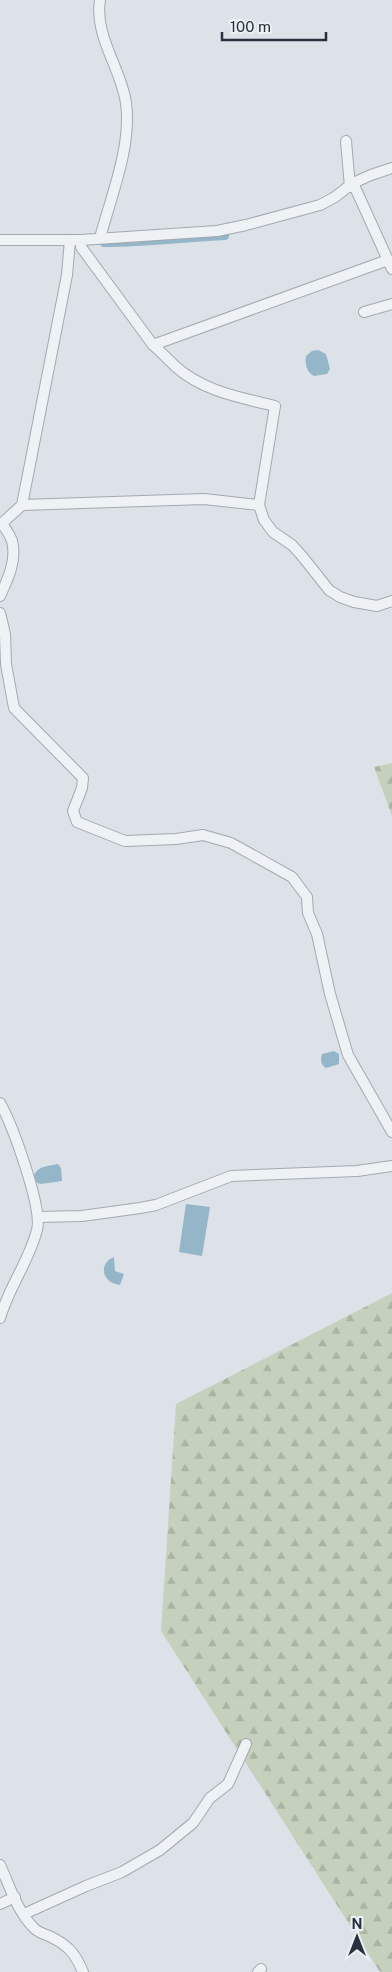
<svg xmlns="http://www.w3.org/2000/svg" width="392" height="1972" font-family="'Public Sans',sans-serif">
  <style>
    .forest { fill: url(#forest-firs) }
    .water { fill: #95b5c8 }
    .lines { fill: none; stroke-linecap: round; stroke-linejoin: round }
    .canal { stroke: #95b5c8; stroke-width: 8 }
    .minor-casing { stroke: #a2a9b1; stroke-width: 12 }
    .minor { stroke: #eff2f5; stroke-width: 10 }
  </style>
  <defs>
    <pattern id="forest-firs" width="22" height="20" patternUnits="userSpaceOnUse" patternTransform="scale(1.25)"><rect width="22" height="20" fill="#c5d1bd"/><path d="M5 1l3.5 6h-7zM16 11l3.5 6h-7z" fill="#a9b4a3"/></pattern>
  </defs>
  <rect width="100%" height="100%" fill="#dce2e7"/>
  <g class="forest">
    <polygon points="392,763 392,816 374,767"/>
    <polygon points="392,1293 392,1972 380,1972 161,1631 176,1404"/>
  </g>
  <g class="water">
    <path d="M318,350l8,4 4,15 -3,5 -13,2c-8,-4 -9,-13 -8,-20l6,-5z"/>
    <path d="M334,1051l5,3v10l-13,4c-5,-3 -6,-8 -4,-14z"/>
    <path d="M58,1164l3,4 1,13 -21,3 -4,-1 -3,-7c3,-10 15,-10 24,-12z"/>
    <polygon points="186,1204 210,1207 202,1256 179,1252"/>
    <path d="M114,1257l1,14 9,3 -4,11c-17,-1 -23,-21 -6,-28z"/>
  </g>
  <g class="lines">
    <path class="canal" d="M104,243c40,0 81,-5 121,-7"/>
    <defs>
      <g id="minor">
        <polyline points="346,141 350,187"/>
        <polyline points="353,183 392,269"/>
        <path d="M100,238c11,-42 32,-92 26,-135 -5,-35 -32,-67 -26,-103"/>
        <polyline points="0,240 81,240 217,231 246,225 320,205 335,197 353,183 371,175 392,168"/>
        <polyline points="81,240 81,247 153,345 388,260"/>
        <polyline points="364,312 392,304"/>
        <path d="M153,345c8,7 15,14 22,21 27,25 67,32 100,40l-16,99"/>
        <polyline points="22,505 204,499 259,505 264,520 273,532 292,545 302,556 329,590 340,597 354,602 377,606 392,601"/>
        <polyline points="0,525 22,505 67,275 70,240"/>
        <path d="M0,596c8,-17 17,-36 12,-55 -2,-6 -7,-13 -10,-18"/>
        <polyline points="0,613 5,634 6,664 14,708 83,778 82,788 73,811 77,822 125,841 176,839 203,835 231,843 292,877 307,897 308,913 317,934 330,994 348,1055 392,1132"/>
        <path d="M0,1103c12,21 43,105 37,127 -8,31 -28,57 -37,88"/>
        <polyline points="38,1217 82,1216 140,1208 156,1205 231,1176 357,1171 392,1166"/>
        <path d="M0,1865c9,19 17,46 33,62 4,5 10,7 16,9 19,9 26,17 34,36"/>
        <polyline points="0,1904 15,1897"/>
        <polyline points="24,1914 86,1886 122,1872 160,1850 193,1823 210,1798 228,1784 246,1744"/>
        <polyline points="258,1972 261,1969"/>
      </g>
    </defs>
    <use href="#minor" class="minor-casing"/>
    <use href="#minor" class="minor"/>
  </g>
  <g transform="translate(357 1937)" stroke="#ebf0f5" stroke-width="4" paint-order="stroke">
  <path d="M0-4L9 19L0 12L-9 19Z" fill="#26313d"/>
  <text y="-8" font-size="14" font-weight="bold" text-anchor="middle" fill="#26313d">N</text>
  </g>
  <path d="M222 32v8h104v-8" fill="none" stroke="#26313d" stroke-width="2.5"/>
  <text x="230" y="32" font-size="15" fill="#26313d" stroke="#ebf0f5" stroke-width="4" paint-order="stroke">100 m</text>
</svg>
